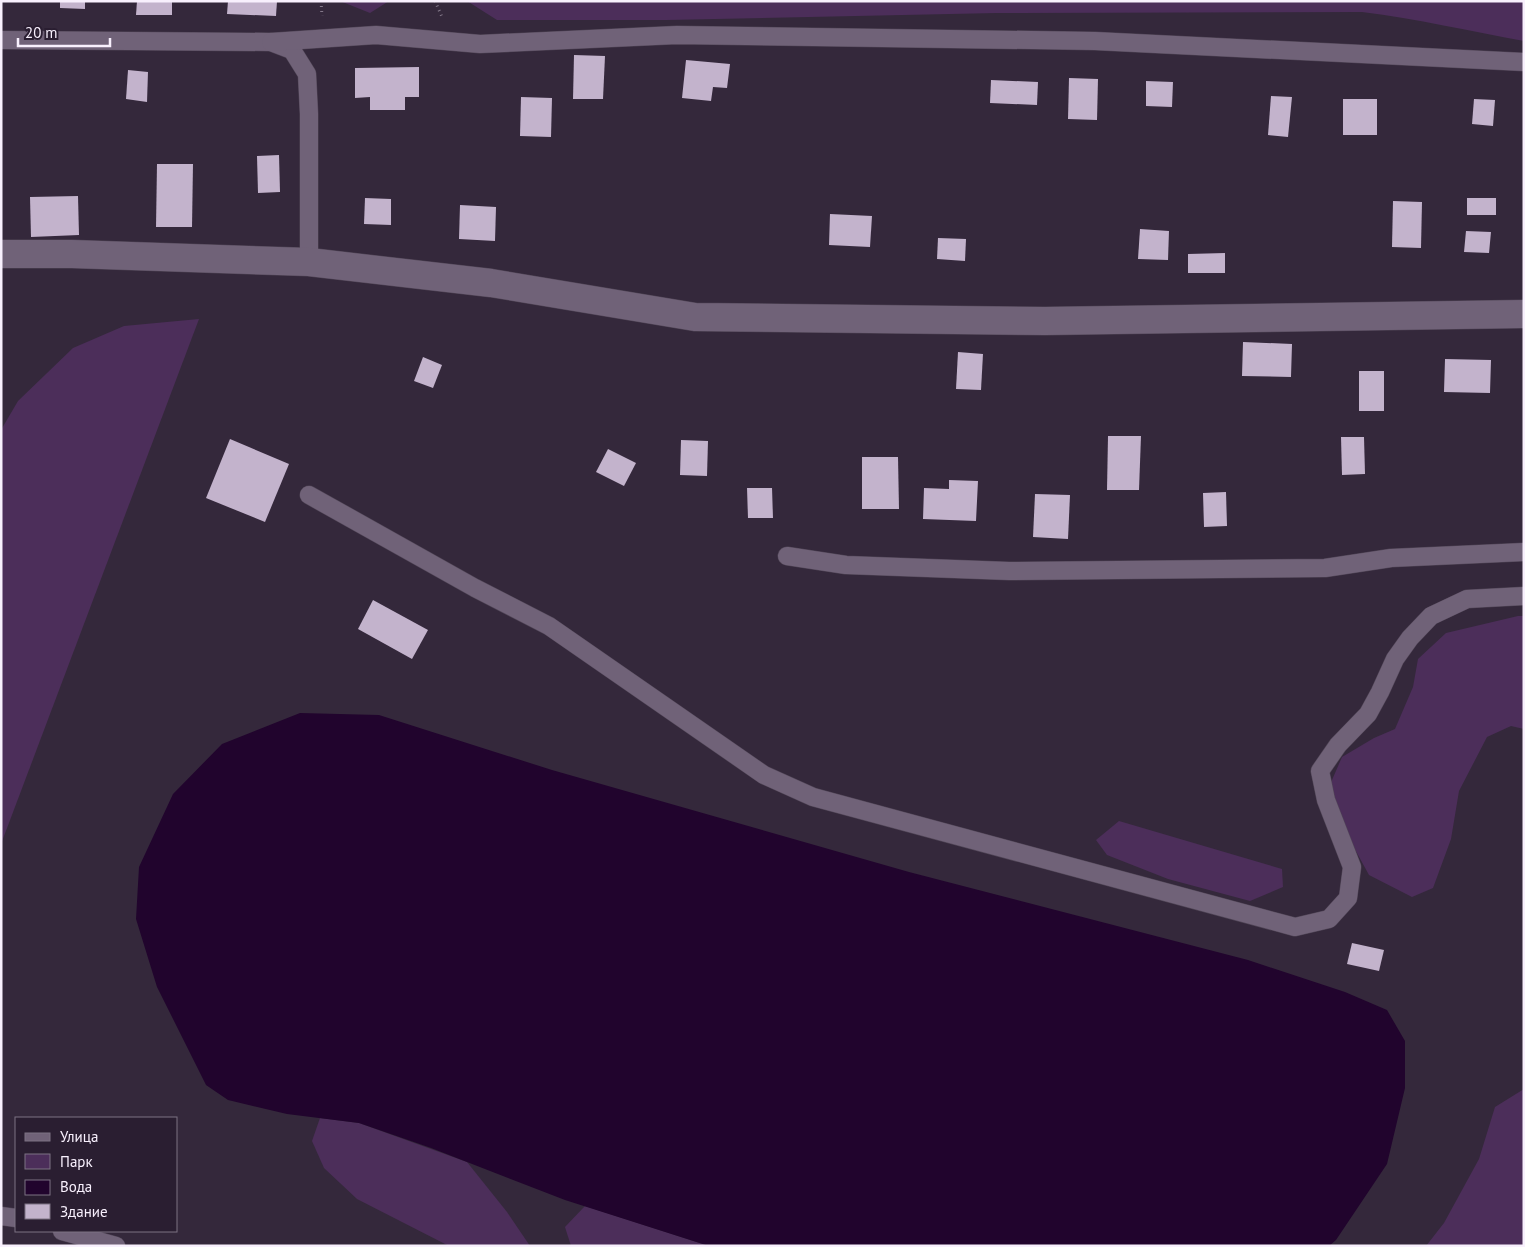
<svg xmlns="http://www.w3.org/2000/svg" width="1525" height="1247" font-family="'PT Sans',sans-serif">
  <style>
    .green { fill: #4c2e5a }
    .water { fill: #21042d }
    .building { fill: #c3b3cc }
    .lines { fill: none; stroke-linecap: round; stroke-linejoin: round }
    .service-casing { stroke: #514657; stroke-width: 19 }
    .minor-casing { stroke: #514657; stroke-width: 29 }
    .path { stroke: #84798a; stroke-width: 3; stroke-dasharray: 1 4; stroke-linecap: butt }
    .service { stroke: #706278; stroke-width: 18 }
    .minor { stroke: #706278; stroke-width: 28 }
  </style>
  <rect width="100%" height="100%" fill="#34283b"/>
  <g class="green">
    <polygon points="340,1 389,1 370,13"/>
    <path d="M467,1h1057v40c-54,-10 -107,-22 -162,-29l-365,1 -330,7h-170z"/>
    <polygon points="199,319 1,844 1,430 18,401 73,348 124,326"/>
    <polygon points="1518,616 1524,616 1524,729 1511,726 1487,737 1459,791 1451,839 1433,888 1412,897 1369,875 1346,833 1329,787 1342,757 1374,738 1395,729 1413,687 1418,659 1446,633"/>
    <polygon points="1119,821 1282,869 1283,887 1250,901 1168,879 1107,855 1096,840"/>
    <polygon points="1524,1089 1524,1246 1426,1246 1444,1223 1479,1159 1495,1107"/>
    <polygon points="320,1118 359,1123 467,1162 507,1212 530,1246 449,1246 357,1199 324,1168 312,1141"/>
    <polygon points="585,1206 709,1246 571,1246 565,1227"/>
  </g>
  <polygon class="water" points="300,713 379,715 552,770 909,872 1248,960 1345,992 1387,1010 1405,1041 1405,1088 1387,1164 1336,1240 1329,1246 709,1246 565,1200 431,1148 359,1123 287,1114 228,1100 206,1085 157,987 136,919 139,867 173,794 222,744"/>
  <g class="building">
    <polygon points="60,1 85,1 85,9 60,8"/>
    <polygon points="137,1 172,1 172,15 136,15"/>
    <polygon points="228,1 277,1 276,16 227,14"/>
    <polygon points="574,55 605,56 603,99 573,99"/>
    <polygon points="686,60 730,64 727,88 713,87 711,101 682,98"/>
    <polygon points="419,67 419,97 405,97 405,110 370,110 370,97 355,98 355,68"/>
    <polygon points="128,70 148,72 147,102 126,99"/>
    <polygon points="1069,78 1098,79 1097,120 1068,119"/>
    <polygon points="991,80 1038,82 1037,105 990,103"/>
    <polygon points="1146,81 1173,82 1172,107 1146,106"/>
    <polygon points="1271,96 1292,97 1288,137 1268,135"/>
    <polygon points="521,97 552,98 551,137 520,136"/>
    <rect x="1343" y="99" width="34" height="36"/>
    <polygon points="1474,99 1495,100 1493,126 1472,124"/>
    <polygon points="279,155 280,192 258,193 257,156"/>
    <polygon points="157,164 193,164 192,227 156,227"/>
    <polygon points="78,196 79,235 31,237 30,197"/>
    <polygon points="365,198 391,199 391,225 364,224"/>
    <rect x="1467" y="198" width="29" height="17"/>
    <polygon points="1393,201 1422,202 1421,248 1392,247"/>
    <polygon points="460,205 496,207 495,241 459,239"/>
    <polygon points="830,214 872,216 870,247 829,245"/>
    <polygon points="1140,229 1169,231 1168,260 1138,259"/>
    <polygon points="1466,231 1491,232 1489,253 1464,252"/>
    <polygon points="938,238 966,239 965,261 937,259"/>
    <polygon points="1225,253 1225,273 1188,273 1188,254"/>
    <polygon points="1243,342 1292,344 1291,377 1242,376"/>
    <polygon points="958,352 983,354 981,390 956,389"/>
    <polygon points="423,357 442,365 433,388 414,381"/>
    <polygon points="1445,359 1491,360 1490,393 1444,392"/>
    <rect x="1359" y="371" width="25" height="40"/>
    <polygon points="1108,436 1141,436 1139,490 1107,490"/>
    <polygon points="1341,437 1364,437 1365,474 1342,475"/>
    <polygon points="230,439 289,464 265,522 206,498"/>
    <polygon points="681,440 708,441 707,476 680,475"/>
    <polygon points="608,449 636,463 624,486 596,472"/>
    <polygon points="862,457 898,457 899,509 862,509"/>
    <polygon points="949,480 978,481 976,521 923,519 924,488 949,489"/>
    <polygon points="747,488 772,488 773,518 748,518"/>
    <polygon points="1226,492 1227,526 1204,527 1203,493"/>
    <polygon points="1035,494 1070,495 1068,539 1033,537"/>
    <polygon points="373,600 428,630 412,659 358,629"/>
    <polygon points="1352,943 1384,950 1379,971 1347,964"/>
  </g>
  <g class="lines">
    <defs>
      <g id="service">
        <polyline points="1,40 271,42 292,50 307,74 309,114 309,262"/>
        <polyline points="271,42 376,35 480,44 677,35 1095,41 1524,62"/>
        <polyline points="309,495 475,588 549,626 764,775 813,797 1295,927 1329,919 1348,898 1352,867 1326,800 1320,771 1338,745 1368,714 1380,692 1395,659 1410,638 1431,616 1467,599 1524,596"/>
        <polyline points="787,556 846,565 1009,571 1325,568 1391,558 1524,552"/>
        <polyline points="1,1216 16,1218"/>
        <polyline points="62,1231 116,1246"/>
      </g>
      <polyline id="minor" points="1,254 72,254 309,262 491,283 695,317 1045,321 1524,314"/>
    </defs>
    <use href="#service" class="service-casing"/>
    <use href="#minor" class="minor-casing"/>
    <g class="path">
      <polyline points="321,1 322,16"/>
      <polyline points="435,1 442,17"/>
    </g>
    <use href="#service" class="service"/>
    <use href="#minor" class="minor"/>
  </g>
  <rect width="1525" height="1247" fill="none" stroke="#f8f0fd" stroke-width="5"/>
  <rect x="15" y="1117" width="162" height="115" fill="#2a1e31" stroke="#7c7283"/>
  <rect x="25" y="1133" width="25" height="8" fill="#706278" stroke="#7c7283"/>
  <text x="60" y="1142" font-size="15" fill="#f8f0fd">Улица</text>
  <rect x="25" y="1154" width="25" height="15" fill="#4c2e5a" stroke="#7c7283"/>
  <text x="60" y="1167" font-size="15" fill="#f8f0fd">Парк</text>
  <rect x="25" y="1180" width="25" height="15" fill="#21042d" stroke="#7c7283"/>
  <text x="60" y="1192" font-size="15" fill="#f8f0fd">Вода</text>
  <rect x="25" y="1204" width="25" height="15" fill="#c3b3cc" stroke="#7c7283"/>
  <text x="60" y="1217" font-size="15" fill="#f8f0fd">Здание</text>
  <path d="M18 38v8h92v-8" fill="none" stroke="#f8f0fd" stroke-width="2.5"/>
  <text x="25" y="38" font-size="15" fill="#f8f0fd" stroke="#2a1e31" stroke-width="4" paint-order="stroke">20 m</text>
</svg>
